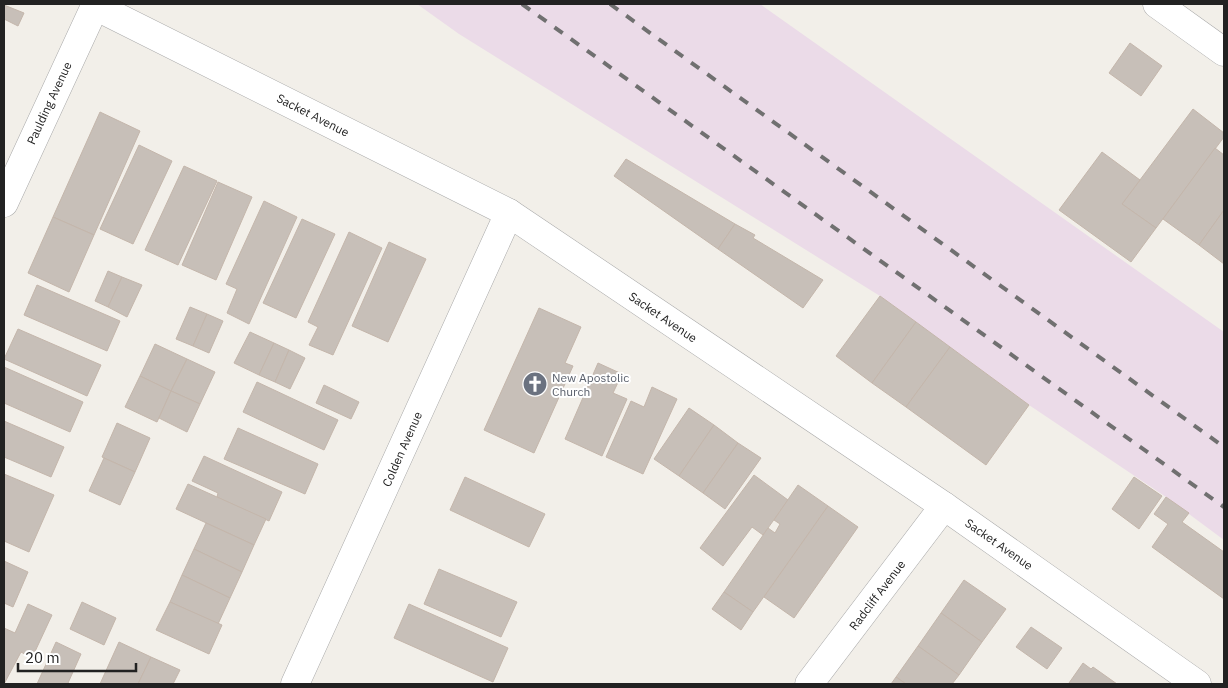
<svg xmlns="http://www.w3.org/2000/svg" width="1228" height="688" font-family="'IBM Plex Sans',sans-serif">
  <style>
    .industrial { fill: #ebdbe8 }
    .building { fill: #c7bfb8; stroke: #c4b6ab }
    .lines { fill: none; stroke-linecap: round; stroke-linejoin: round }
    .minor-casing { stroke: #a9a9a9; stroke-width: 29 }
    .minor { stroke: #fff; stroke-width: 28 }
    .rail { stroke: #707070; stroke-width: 4; stroke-dasharray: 10 10; stroke-linecap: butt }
    .labels { text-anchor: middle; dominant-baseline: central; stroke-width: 4; stroke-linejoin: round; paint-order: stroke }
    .street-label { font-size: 12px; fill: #222; stroke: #fff }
    .worship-label { font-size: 12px; fill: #5b616d; stroke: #fff; text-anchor: start }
  </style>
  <rect width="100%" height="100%" fill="#f2efe9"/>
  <polygon class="industrial" points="417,4 760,4 1224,332 1224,540 1166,497 1029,405 880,296 459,34"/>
  <g class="building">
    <polygon points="4,5 24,13 18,26 4,19"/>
    <polygon points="1130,43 1162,66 1141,96 1109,73"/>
    <polygon points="1193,109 1224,133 1224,137 1156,228 1122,204"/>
    <polygon points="100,112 140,131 94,235 53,217"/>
    <polygon points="139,145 172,161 133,244 100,229"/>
    <polygon points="1215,148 1224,155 1224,210 1199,245 1163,219"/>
    <polygon points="1102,152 1140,180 1122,204 1156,228 1131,262 1059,210"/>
    <polygon points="626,159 735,224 718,249 614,176"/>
    <polygon points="184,166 217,181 178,265 145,250"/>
    <polygon points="218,182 252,197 216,280 182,265"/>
    <polygon points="264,201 297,217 249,324 227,313 237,289 226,284"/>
    <polygon points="1224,210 1224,264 1199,245"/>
    <polygon points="53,217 94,235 69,292 28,273"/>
    <polygon points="302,219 335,234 296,318 263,303"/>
    <polygon points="735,224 755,235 753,238 823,280 803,308 718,249"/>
    <polygon points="349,232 382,248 333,355 309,345 318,327 308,322"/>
    <polygon points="389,242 426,259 388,342 352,326"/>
    <polygon points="108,271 122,277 108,307 95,301"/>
    <polygon points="122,277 142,285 127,317 108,307"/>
    <polygon points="37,285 120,321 107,351 24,315"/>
    <polygon points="880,296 916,322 872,383 836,356"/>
    <polygon points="190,307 207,314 193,346 176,339"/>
    <polygon points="539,308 581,327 565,363 573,366 534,453 484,430"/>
    <polygon points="207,314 223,321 209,353 193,346"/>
    <polygon points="916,322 950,347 906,407 872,383"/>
    <polygon points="18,329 101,365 87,396 4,359"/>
    <polygon points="250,332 274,343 259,375 234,363"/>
    <polygon points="274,343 289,350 275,382 259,375"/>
    <polygon points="155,344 187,359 171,391 140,376"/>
    <polygon points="950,347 1029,405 986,465 906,407"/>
    <polygon points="289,350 305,358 290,389 275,382"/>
    <polygon points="187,359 215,372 200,404 171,391"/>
    <polygon points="598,363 622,374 613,393 627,399 602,456 565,439"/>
    <polygon points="4,367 83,402 70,432 4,403"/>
    <polygon points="140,376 171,391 157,422 125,407"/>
    <polygon points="257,382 338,420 324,450 243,412"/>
    <polygon points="324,385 359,402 351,419 316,403"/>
    <polygon points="652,387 677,399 643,474 606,457 631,401 644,407"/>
    <polygon points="171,391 200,404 187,432 159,418"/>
    <polygon points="689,408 714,425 679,476 654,459"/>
    <polygon points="4,421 64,447 51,477 4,457"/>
    <polygon points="117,423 150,438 135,472 102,457"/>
    <polygon points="714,425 738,443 703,493 679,476"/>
    <polygon points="238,428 318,464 305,494 224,459"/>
    <polygon points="738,443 761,458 725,509 703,493"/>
    <polygon points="204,456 282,492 269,521 217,497 218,493 192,481"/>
    <polygon points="104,458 135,472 120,505 89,491"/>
    <polygon points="4,474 54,495 29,552 4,541"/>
    <polygon points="754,475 788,500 763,535 752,527 723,566 700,548"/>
    <polygon points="465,477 545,514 529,547 450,510"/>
    <polygon points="1134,477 1162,496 1139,529 1112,509"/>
    <polygon points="188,484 266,519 254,545 176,509"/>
    <polygon points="798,485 828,506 753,612 724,592 768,528 775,533 780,524 774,520"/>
    <polygon points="1166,497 1189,513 1182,522 1224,552 1224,599 1152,547 1168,524 1154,514"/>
    <polygon points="828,506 858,527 794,618 764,597"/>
    <polygon points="206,523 254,545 242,572 194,549"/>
    <polygon points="194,549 242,572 230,598 182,575"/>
    <polygon points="4,561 28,572 13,607 4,603"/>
    <polygon points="439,569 517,602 501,637 424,604"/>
    <polygon points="182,575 230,598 218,624 170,602"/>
    <polygon points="964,580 1006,609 982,642 941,613"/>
    <polygon points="724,592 753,612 741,630 712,609"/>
    <polygon points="82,602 116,618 104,645 70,629"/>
    <polygon points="170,602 222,625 209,654 156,630"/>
    <polygon points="28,604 52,615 32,658 21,652 4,684 4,628 15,633"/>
    <polygon points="409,604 508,648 493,682 394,638"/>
    <polygon points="941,613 982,642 959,675 918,646"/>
    <polygon points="1031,627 1062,648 1047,669 1016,647"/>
    <polygon points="56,642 81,654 68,683 71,684 37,684"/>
    <polygon points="119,642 151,657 138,684 100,684"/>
    <polygon points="918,646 959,675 952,684 906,684 896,677"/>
    <polygon points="151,657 180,670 173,684 138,684"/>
    <polygon points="1083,663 1091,669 1093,667 1117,684 1071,684 1069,683"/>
    <polygon points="896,677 906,684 891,684"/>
  </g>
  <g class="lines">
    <defs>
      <g id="minor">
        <polyline points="1157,4 1224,52"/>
        <polyline points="95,6 509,213 944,506 1197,684"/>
        <polyline points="4,203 96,4"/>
        <polyline points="295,684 509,213"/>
        <polyline points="809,684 944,506"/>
      </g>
    </defs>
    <use href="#minor" class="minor-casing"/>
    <use href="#minor" class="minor"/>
    <g class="rail">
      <polyline points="522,4 1224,507"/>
      <polyline points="610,4 1224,447"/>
    </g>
  </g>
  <defs>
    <symbol id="church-disc" viewBox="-11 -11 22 22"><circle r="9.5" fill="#6b7280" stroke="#fff"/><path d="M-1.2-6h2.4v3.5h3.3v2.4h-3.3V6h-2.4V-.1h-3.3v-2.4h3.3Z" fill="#fff"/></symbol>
  </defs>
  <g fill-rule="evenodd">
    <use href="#church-disc" x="521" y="370" width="28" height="28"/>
  </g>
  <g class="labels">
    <g class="street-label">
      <text transform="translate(49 103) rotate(-65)">Paulding Avenue</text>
      <text transform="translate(313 115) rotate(27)">Sacket Avenue</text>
      <text transform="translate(663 317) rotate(34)">Sacket Avenue</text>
      <text transform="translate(402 449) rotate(-66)">Colden Avenue</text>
      <text transform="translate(999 544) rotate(35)">Sacket Avenue</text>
      <text transform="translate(877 595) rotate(-53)">Radcliff Avenue</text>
    </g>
    <g class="worship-label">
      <text x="552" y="377">New Apostolic<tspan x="552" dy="14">Church</tspan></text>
    </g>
  </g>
  <rect width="1228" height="688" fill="none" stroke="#222222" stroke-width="10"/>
  <path d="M18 663v8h118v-8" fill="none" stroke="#222222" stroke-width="2.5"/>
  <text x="25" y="663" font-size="15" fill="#222222" stroke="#ffffff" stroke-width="4" paint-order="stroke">20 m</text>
</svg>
